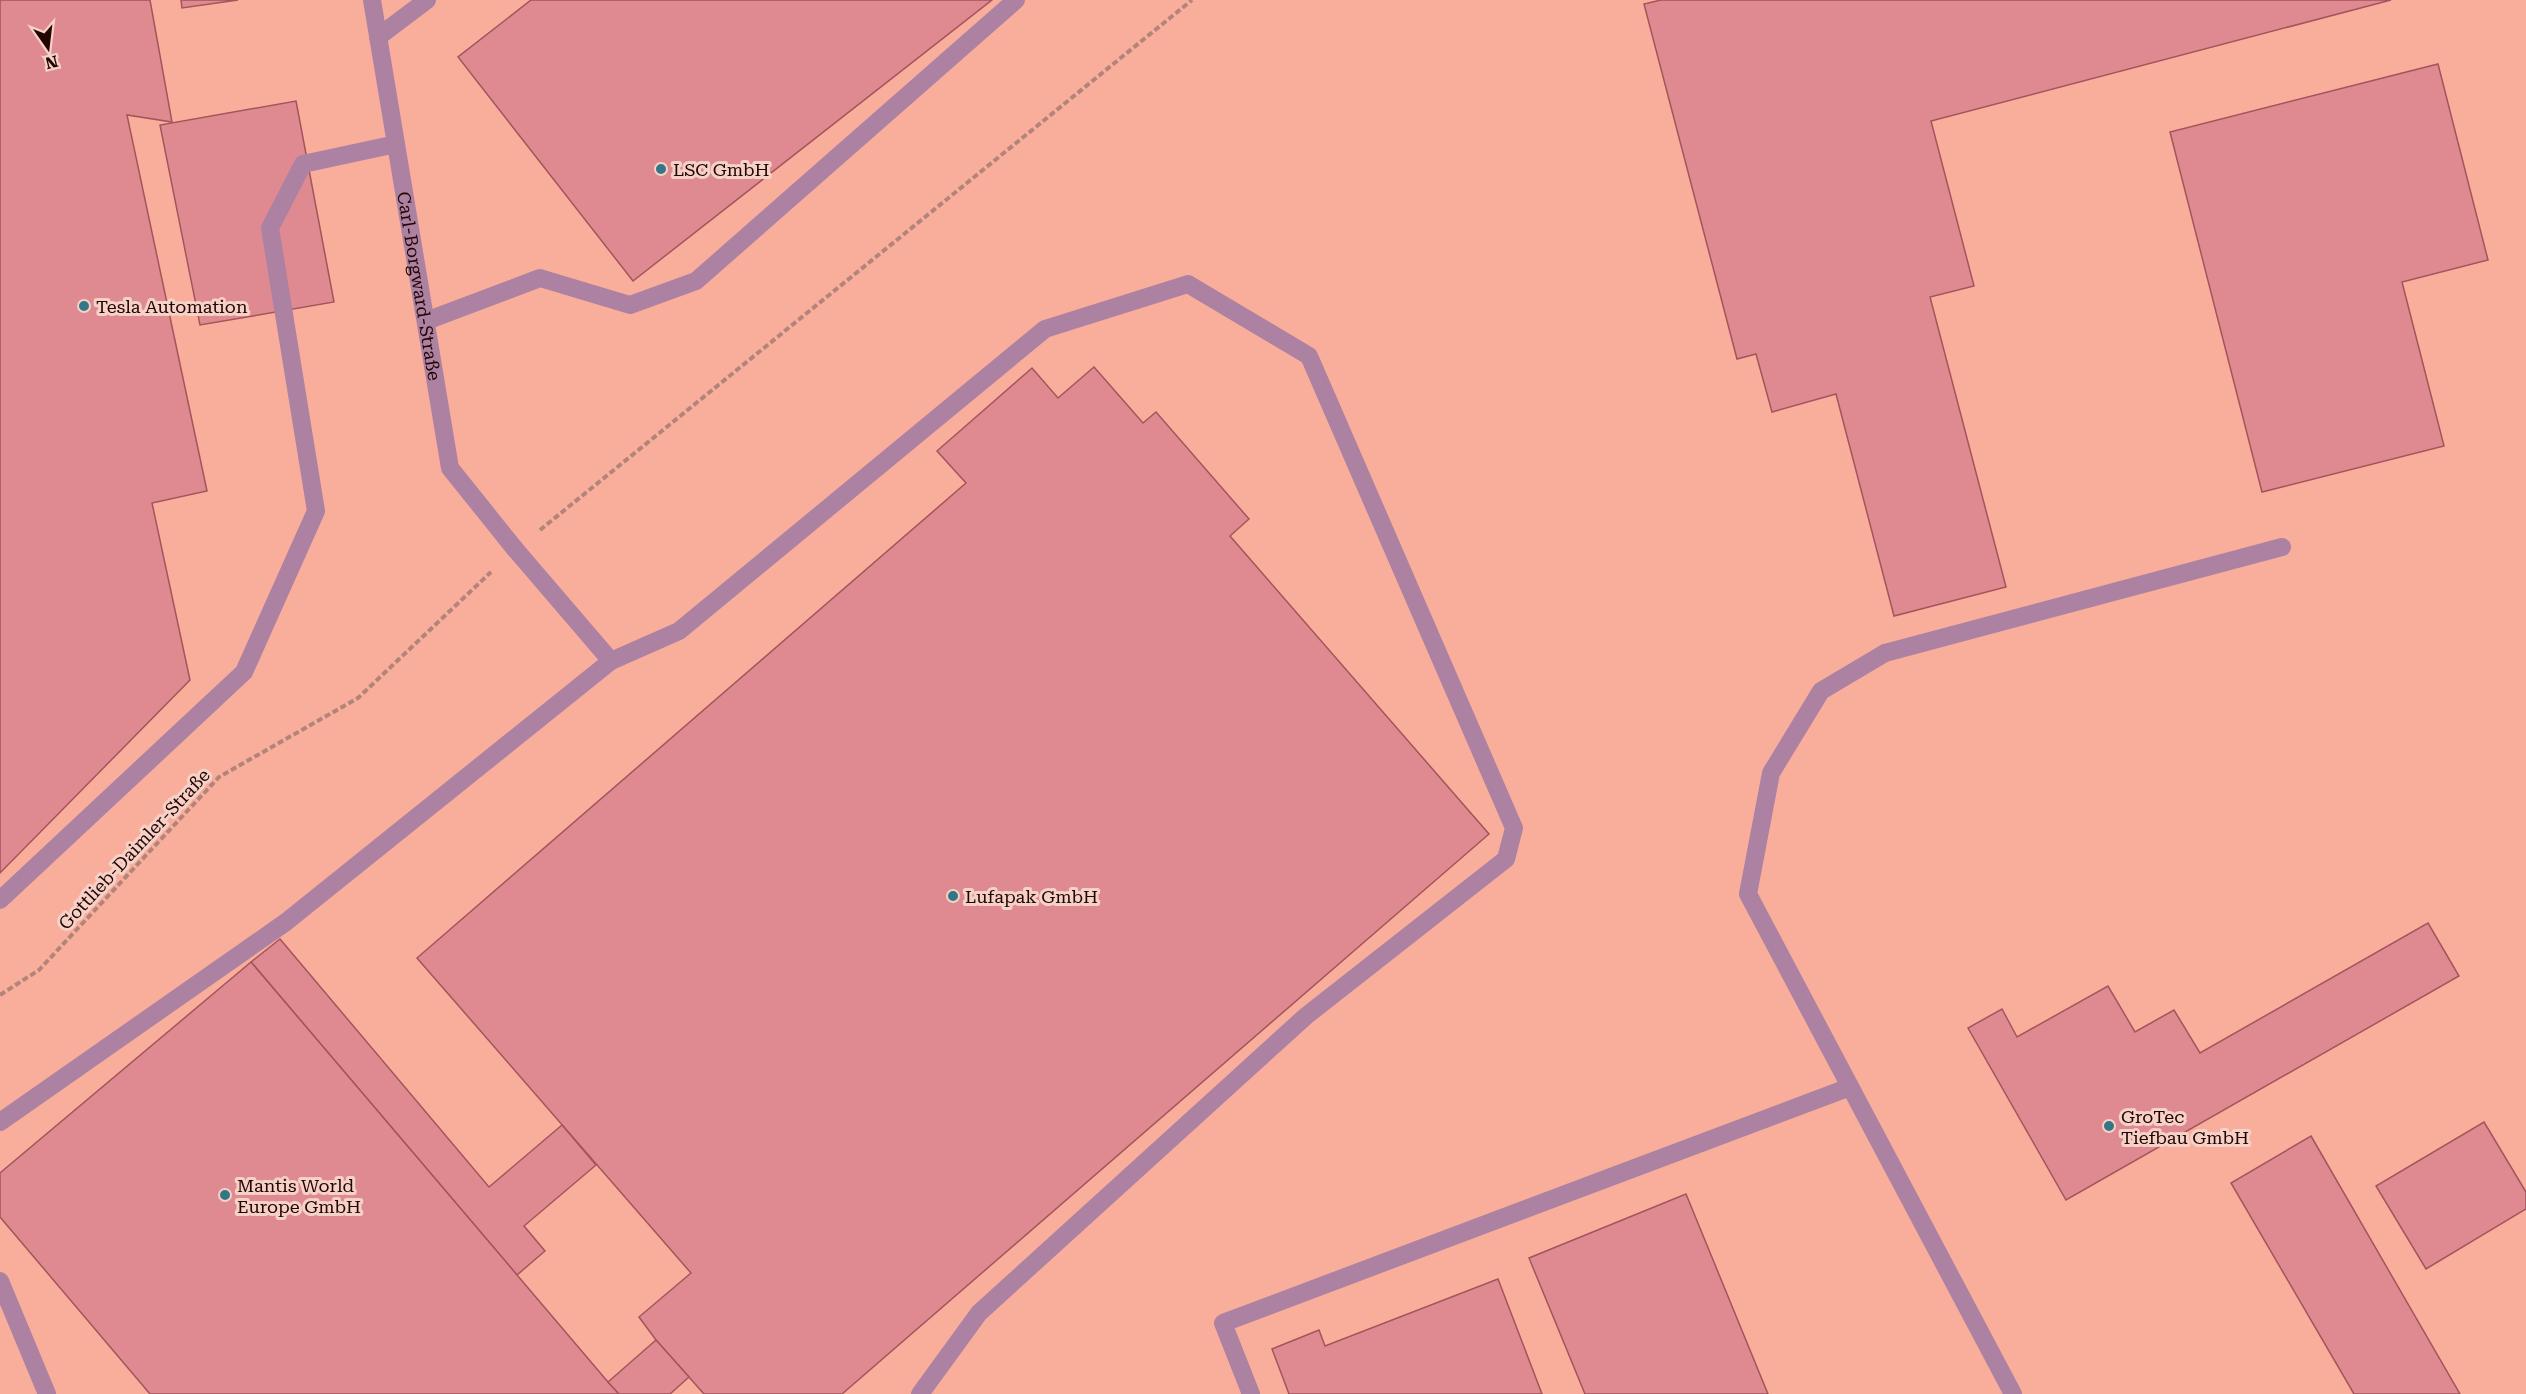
<svg xmlns="http://www.w3.org/2000/svg" width="2526" height="1394" font-family="'Roboto Serif',serif">
  <style>
    .built { fill: #f9ae9b }
    .building { fill: #df8a90; stroke: #a4545c; stroke-width: 1.5 }
    .lines { fill: none; stroke-linecap: round; stroke-linejoin: round }
    .path { stroke: #b2847a; stroke-width: 4; stroke-dasharray: 6 3; stroke-linecap: butt }
    .lane { stroke: #ac81a2; stroke-width: 18 }
    .street { stroke: #ac81a2; stroke-width: 18 }
    .poi-dot { fill: #337786; stroke: #f5d1c8; stroke-width: 2 }
    .labels { text-anchor: middle; dominant-baseline: central; stroke-width: 6; stroke-linejoin: round; paint-order: stroke }
    .poi-label { font-size: 18px; fill: #220501; stroke: #f5d1c8; text-anchor: start }
    .street-label { font-size: 18px; fill: #220501; stroke: #f5d1c8 }
  </style>
  <rect width="100%" height="100%" fill="#f4bfb2"/>
  <rect class="built" x="0" y="0" width="2526" height="1394"/>
  <g class="building">
    <polygon points="0,0 150,0 172,122 127,115 207,491 152,503 190,680 0,873"/>
    <polygon points="181,0 238,0 182,8"/>
    <polygon points="531,0 992,0 633,281 458,57"/>
    <polygon points="1661,0 2391,0 1931,121 1974,286 1930,297 2006,587 1894,616 1836,394 1772,412 1756,354 1737,359 1644,4"/>
    <polygon points="2438,64 2488,260 2402,282 2444,446 2262,492 2170,132"/>
    <polygon points="296,101 334,302 200,325 160,125"/>
    <polygon points="1094,367 1143,423 1156,412 1249,519 1230,536 1489,834 842,1394 704,1394 656,1340 639,1317 691,1273 417,958 966,483 937,451 1032,368 1058,398"/>
    <polygon points="2428,923 2459,976 2066,1200 1968,1028 2002,1009 2017,1037 2108,986 2135,1032 2174,1010 2200,1053"/>
    <polygon points="280,939 489,1187 562,1125 596,1165 524,1226 545,1251 517,1275 251,962"/>
    <polygon points="251,962 608,1382 619,1394 150,1394 0,1217 0,1173"/>
    <polygon points="2484,1122 2526,1192 2526,1209 2426,1269 2376,1186"/>
    <polygon points="2311,1136 2460,1394 2354,1394 2231,1183"/>
    <polygon points="1686,1194 1768,1394 1585,1394 1529,1258"/>
    <polygon points="1498,1279 1542,1394 1289,1394 1272,1349 1319,1330 1325,1346"/>
    <polygon points="656,1340 689,1377 670,1394 619,1394 608,1382"/>
  </g>
  <g class="lines">
    <g class="path">
      <polyline points="540,530 1192,0"/>
      <polyline points="0,995 39,970 219,777 358,698 491,572"/>
    </g>
    <g class="lane">
      <polyline points="378,37 427,0"/>
      <polyline points="426,321 540,278 630,305 696,281 1016,0"/>
      <polyline points="515,549 611,661"/>
      <polyline points="1885,653 2282,547"/>
      <polyline points="0,900 244,672 316,511 270,228 303,164 396,144"/>
      <polyline points="0,1122 286,922 611,661 679,631 1045,329 1188,284 1309,356 1514,828 1506,859 1306,1016 979,1313 920,1394"/>
      <polyline points="0,1281 47,1394"/>
      <polyline points="1251,1394 1223,1323 1850,1087"/>
    </g>
    <g class="street">
      <path id="s1" d="M372,0l78,468 65,81"/>
      <polyline points="1885,653 1821,691 1771,773 1748,894 2013,1394"/>
    </g>
  </g>
  <g class="poi-dot">
    <circle cx="661" cy="169" r="6"/>
    <circle cx="84" cy="306" r="6"/>
    <circle cx="953" cy="896" r="6"/>
    <circle cx="2109" cy="1126" r="6"/>
    <circle cx="225" cy="1195" r="6"/>
  </g>
  <g class="labels">
    <g class="poi-label">
      <text x="673" y="169">LSC GmbH</text>
      <text x="96" y="306">Tesla Automation</text>
      <text x="965" y="896">Lufapak GmbH</text>
      <text x="2121" y="1116">GroTec<tspan x="2121" dy="21">Tiefbau GmbH</tspan></text>
      <text x="237" y="1185">Mantis World<tspan x="237" dy="21">Europe GmbH</tspan></text>
    </g>
    <g class="street-label">
      <text stroke="none"><textPath href="#s1" startOffset="290">Carl-Borgward-Straße</textPath></text>
      <text transform="translate(134 849) rotate(-47)">Gottlieb-Daimler-Straße</text>
    </g>
  </g>
  <g transform="translate(48 48) rotate(166)" stroke="#f5d1c8" stroke-width="4.5" paint-order="stroke">
  <path d="M0-4.5L10 22L0 15L-10 22Z" fill="#220501"/>
  <text y="-9" font-size="16" font-weight="bold" text-anchor="middle" fill="#220501">N</text>
  </g>
</svg>
